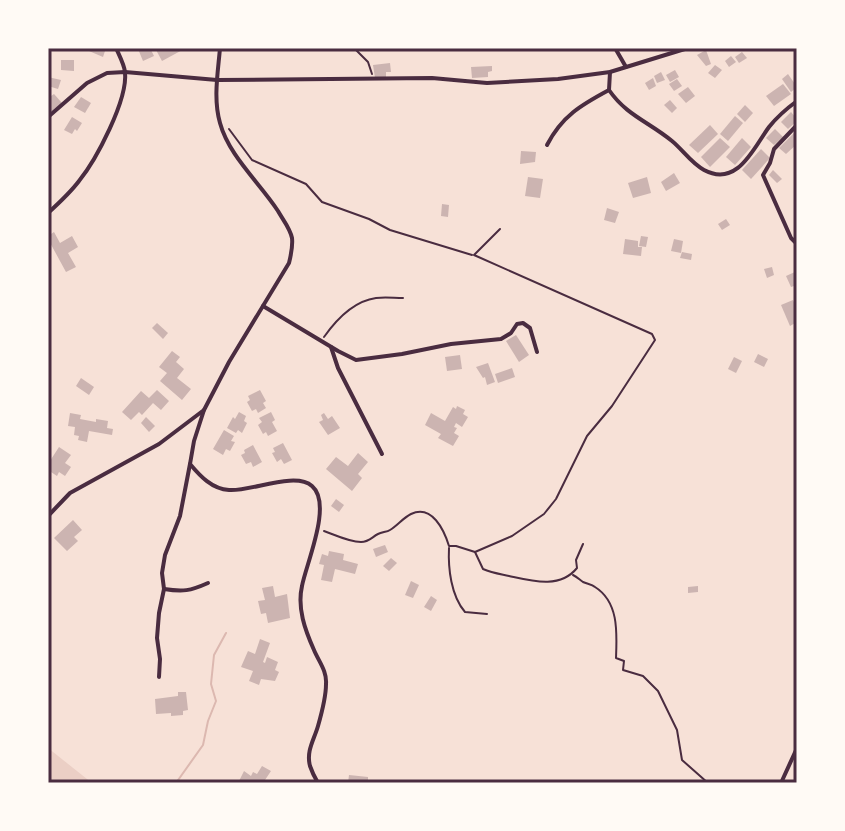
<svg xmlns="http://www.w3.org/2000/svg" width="845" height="831" font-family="'PT Sans',sans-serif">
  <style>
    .green { fill: #ebcfc5 }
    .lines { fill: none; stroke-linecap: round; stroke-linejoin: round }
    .stream { stroke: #dcb8b0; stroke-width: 2 }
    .building { fill: #ccb4b1 }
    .path { stroke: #4a2c40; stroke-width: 2 }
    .minor { stroke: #4a2c40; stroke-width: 4 }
    .tertiary { stroke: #4a2c40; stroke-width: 4 }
    .neatline { fill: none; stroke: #4a2c40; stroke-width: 3 }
  </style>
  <rect width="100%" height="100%" fill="#f7e1d7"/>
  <polygon class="green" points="48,748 92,783 48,783"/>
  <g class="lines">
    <polyline class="stream" points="176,783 203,745 208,721 216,701 211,684 214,655 226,633"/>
  </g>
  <g class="building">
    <polygon points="90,48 98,48 105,51 103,57 89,51"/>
    <polygon points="141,48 150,48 154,56 143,61 138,49"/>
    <polygon points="155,48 186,48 162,61"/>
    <polygon points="706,50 711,64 706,66 697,55"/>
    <polygon points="742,52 747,58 739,63 735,57"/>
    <polygon points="731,56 736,62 729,67 725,61"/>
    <polygon points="61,60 74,60 74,71 61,70"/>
    <polygon points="390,63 391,72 386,72 386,77 375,78 373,65"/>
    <polygon points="715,65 722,70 715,78 708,73"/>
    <polygon points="492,66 492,71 488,72 488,77 472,78 471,67"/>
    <polygon points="675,70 679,77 670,82 666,75"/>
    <polygon points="661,72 665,80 657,83 654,76"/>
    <polygon points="788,74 797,87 791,92 782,79"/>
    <polygon points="48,77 61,80 58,89 48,86"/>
    <polygon points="653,78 656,86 649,90 645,83"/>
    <polygon points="677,79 682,86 674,91 669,84"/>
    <polygon points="783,84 791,94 774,106 766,96"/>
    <polygon points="688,87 695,96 686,103 678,94"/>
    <polygon points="54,94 62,103 48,114 48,98"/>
    <polygon points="81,97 91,103 85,113 74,107"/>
    <polygon points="670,100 677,108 672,113 664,105"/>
    <polygon points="745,105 753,113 745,122 737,114"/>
    <polygon points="791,112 797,119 797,121 788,129 781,122"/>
    <polygon points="735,116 743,123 728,141 720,134"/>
    <polygon points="72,117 82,123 77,131 75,129 72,134 64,130"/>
    <polygon points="710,125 718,134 698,153 689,145"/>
    <polygon points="775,129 783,137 774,145 766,138"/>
    <polygon points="797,130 797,144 786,154 779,148"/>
    <polygon points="720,138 730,147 710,167 701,157"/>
    <polygon points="742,138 751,147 735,165 726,157"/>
    <polygon points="761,149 770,158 751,179 742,170"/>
    <polygon points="521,151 536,152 535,162 520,164"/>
    <polygon points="773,170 782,179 777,183 769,175"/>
    <polygon points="674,173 680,183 666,191 661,182"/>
    <polygon points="528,177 543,179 540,198 525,196"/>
    <polygon points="647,177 651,193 633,198 628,183"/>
    <polygon points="442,204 449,205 448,217 441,216"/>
    <polygon points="607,208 619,212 615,223 604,220"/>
    <polygon points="726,219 730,225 722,230 718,224"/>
    <polygon points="54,232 60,243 72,236 78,247 68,253 76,267 66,272 48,239 48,236"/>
    <polygon points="641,236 648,237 646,247 639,246"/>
    <polygon points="625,239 638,241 638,247 642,247 641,256 623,254"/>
    <polygon points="674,239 683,241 681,253 671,251"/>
    <polygon points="682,252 692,254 691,260 680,258"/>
    <polygon points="772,267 774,275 767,278 764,269"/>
    <polygon points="797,271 797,285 791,287 786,276"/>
    <polygon points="793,300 797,308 797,322 790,326 781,305"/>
    <polygon points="157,323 168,333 163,339 152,328"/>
    <polygon points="516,335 529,355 519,362 506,341"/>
    <polygon points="172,351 180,357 176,362 184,369 177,378 191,389 182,400 160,381 167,373 159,367"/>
    <polygon points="758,354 768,359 764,367 754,362"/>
    <polygon points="460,355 462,369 447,371 445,357"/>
    <polygon points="734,357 742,361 736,373 728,369"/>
    <polygon points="488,363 495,382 487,385 485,377 483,378 476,367"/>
    <polygon points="512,368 515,377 498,383 495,374"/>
    <polygon points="81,378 94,387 89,395 76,386"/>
    <polygon points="157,390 169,401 161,410 153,403 142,415 139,412 131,420 122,412 141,391 149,398"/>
    <polygon points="260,390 266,401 263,403 266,408 258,413 256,409 252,411 247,402 250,400 248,396"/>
    <polygon points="457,406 465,410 463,414 468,417 462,427 456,423 454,427 457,428 454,433 459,436 453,446 438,438 441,434 425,425 431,413 445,421 453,407 456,409"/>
    <polygon points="239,412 246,416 244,421 247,423 242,433 238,430 236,433 227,428 233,417 235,419"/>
    <polygon points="271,412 275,420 272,422 277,431 268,436 266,432 263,434 258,425 262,422 259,418"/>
    <polygon points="70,413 81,415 80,419 96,422 96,419 108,421 107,428 113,429 112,435 89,431 87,442 78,440 79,436 74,435 75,427 68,426"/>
    <polygon points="324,413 328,419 332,416 340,428 328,435 319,422 323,420 321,415"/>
    <polygon points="146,417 155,426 149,432 141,423"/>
    <polygon points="224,430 234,436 231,441 235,442 230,451 226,449 223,455 213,449"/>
    <polygon points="283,443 292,460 284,464 281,459 277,462 272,453 275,452 273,448"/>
    <polygon points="253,445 262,462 253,467 251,462 246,464 241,455 245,453 244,450"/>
    <polygon points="59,447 71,455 65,463 71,467 65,476 59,472 57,476 48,470 48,464"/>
    <polygon points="358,453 368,462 358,474 362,478 352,491 326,469 336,457 348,466"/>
    <polygon points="336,499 344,505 339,512 331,506"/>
    <polygon points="73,520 82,530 74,537 78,541 67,551 54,538"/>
    <polygon points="385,545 388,552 376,557 373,549"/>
    <polygon points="329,551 344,554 343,560 358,564 355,574 335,569 332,582 321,580 324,565 319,564 322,554 328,556"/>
    <polygon points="391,558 397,563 389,571 383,566"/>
    <polygon points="411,581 419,585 413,598 405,595"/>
    <polygon points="273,586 275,597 287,594 290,618 268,623 266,613 261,614 258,601 265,600 262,588"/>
    <polygon points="698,586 698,592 688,593 688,587"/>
    <polygon points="431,596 437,600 431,611 424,607"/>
    <polygon points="260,639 270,643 263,662 265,663 267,657 278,662 275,670 279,672 275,681 261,679 259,685 249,681 253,671 241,667 248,651 255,654"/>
    <polygon points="178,692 186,692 188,710 183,711 183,715 171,716 171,713 156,714 155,699 178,696"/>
    <polygon points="262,766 271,771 265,780 269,783 242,783 239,781 244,771 251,776 253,772 257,774"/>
    <polygon points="349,775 368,777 368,783 348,783"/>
  </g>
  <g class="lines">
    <g class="path">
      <polyline points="354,48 368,62 372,74"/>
      <polyline points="229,129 252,160 306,184 322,202 369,219 390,230 472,255"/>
      <path d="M324,337c12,-17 30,-36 52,-39 9,-1 18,0 27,0"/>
      <path d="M324,531c11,4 25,11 37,11 8,0 11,-5 17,-8 4,-2 9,-2 12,-4 8,-5 13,-12 21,-16 21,-10 33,16 38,32h7l19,6 8,17c9,4 17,5 26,7 23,5 51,13 68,-8l-1,-8 7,-16"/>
      <path d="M449,548c-1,20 2,48 16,64l22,2"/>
      <polyline points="475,552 512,536 544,514 556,499 587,436 612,406 655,340 652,334 474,255 500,229"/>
      <path d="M573,575c4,2 7,5 10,7 4,2 9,2 12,5 24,15 22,46 21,71l8,3 -1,9 20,6 15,15 19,39 5,30 26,23"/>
    </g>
    <g class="minor">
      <polyline points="615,48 626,67"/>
      <path d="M609,90c17,25 40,32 63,51 11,9 19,22 32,29 34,18 50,-23 65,-43 8,-10 17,-18 28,-26"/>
      <polyline points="48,117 87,83 107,73 125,72 217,80 432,78 487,83 558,79 610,72 688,48"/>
      <polyline points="797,125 774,149 770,163 763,175 791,238 797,244"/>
      <path d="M547,145c15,-29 34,-40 62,-55l1,-18"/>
      <path d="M48,213c11,-10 22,-20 31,-32 17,-21 49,-81 46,-109 -1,-8 -6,-17 -9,-24"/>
      <polyline points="263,306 338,351 356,360 402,354 451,344 501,339 511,333 517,324 523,323 530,328 537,352"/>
      <polyline points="331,347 338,368 382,454"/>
      <path d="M204,410l-10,31 -4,23c10,12 22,25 39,26 21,2 66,-19 83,-4 21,18 -6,78 -10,100 -5,22 3,44 12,64 5,12 13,21 12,34 0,14 -4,28 -8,42 -4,14 -12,25 -8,40 2,6 5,12 8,17"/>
      <path d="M164,589c19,3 26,2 44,-6"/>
      <polyline points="159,677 160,659 157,638 159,613 164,589 162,573 165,555 180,516 190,464"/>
      <polyline points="781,783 797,748"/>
    </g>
    <path class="tertiary" d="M48,516l22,-23 89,-49 45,-34 25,-48 60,-99c2,-8 4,-16 3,-25 -2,-10 -9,-18 -14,-27 -19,-29 -49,-55 -58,-88 -7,-24 -2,-51 0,-75"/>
  </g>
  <rect width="845" height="831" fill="none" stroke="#fffaf5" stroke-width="100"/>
  <rect x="50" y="50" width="745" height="731" class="neatline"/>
</svg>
